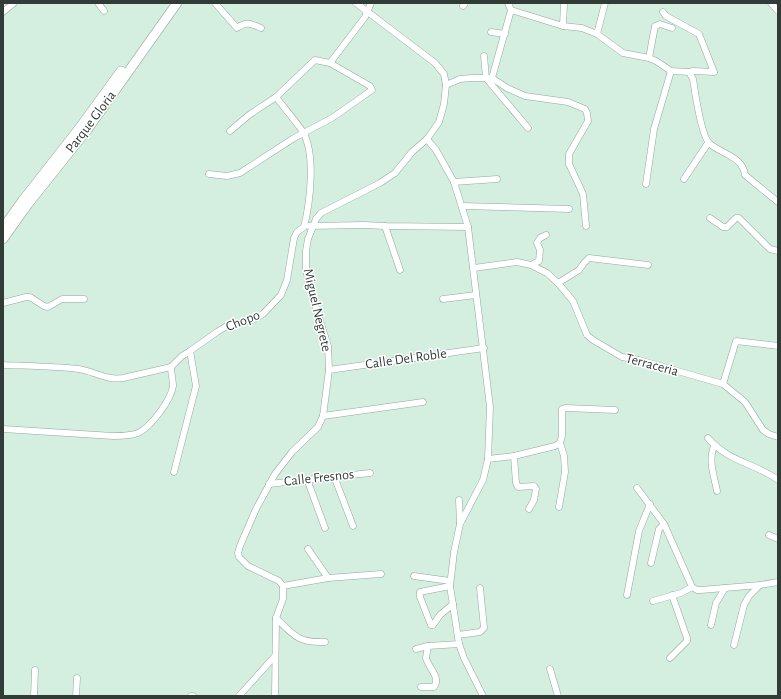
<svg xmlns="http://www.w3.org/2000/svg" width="781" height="699" font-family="'Alegreya Sans',sans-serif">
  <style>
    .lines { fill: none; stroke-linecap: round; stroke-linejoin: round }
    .street-casing { stroke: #91a99c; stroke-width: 7 }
    .secondary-casing { stroke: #91a99c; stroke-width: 10 }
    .street { stroke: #fff; stroke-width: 6 }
    .secondary { stroke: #fff; stroke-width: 9 }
    .labels { text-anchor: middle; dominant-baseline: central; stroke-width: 3; stroke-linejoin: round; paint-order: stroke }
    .street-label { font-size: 14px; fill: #323c37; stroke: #fff }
  </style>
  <rect width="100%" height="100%" fill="#d4eee0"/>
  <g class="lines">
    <defs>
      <g id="street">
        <polyline points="98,3 104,11"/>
        <path d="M215,3l22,25c9,-7 15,-4 24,0"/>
        <polyline points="771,3 778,11"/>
        <polyline points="463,6 465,3"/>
        <path d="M511,10l52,16 19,2 15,6 26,19 26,5 7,3 15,10 18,1 4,7c2,13 8,58 17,65 12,10 33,13 35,31l33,27"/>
        <polyline points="3,12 14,3"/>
        <polyline points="663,12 666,16 699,34 714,72 693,71 689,72"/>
        <polyline points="563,26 564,3"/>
        <polyline points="491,32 505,34"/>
        <polyline points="597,34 605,3"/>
        <polyline points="484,56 486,78 528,128"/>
        <polyline points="649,58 655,26 660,24 672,28"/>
        <polyline points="330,63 365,17 371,3"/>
        <polyline points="492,78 511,10 508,3"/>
        <polyline points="446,85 460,79 472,78 492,78 507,88 525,96 568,102 585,109 587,113 588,121 569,154 569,164 583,194 586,226"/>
        <polyline points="427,139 436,150 454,182 468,227 490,407 488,459 483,480 460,524 454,552 450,586 459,644 464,658 483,696"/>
        <polyline points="209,174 227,176 240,173 294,138 332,118 372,90 370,86 330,63 315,60 276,97 249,115 230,131"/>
        <polyline points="684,179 708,143"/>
        <polyline points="454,182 497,179"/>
        <polyline points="646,184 654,129 671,71"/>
        <polyline points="463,206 569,209"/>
        <polyline points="710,218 723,227 727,227 736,218 739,218 770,249 778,251"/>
        <polyline points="309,226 364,225 385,226 468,227"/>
        <polyline points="385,226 400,270"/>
        <polyline points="531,265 539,261 540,250 537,243 540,238 546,235"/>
        <polyline points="474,268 517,262 531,265 547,273 558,283 573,301 587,335 593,340 622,357 639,360 723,384 745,402 763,430 769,434 778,437"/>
        <polyline points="558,283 579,270 584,263 589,258 648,265"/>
        <polyline points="443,299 476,295"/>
        <polyline points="3,303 26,297 30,297 44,306 48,307 62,299 84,299"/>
        <path d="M3,365c25,1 50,1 75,4 16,2 29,12 45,9l48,-11 11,-11 8,-5 27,-19 8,-5 27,-7 11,-6 18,-19 6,-15 7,-42 3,-6 7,-5c6,-24 12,-72 -1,-95 -8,-12 -18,-23 -27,-35"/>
        <polyline points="329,370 484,348"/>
        <polyline points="723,384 736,341 778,346"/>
        <polyline points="323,416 423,402"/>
        <path d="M3,429l110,7c8,0 17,0 25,-3 13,-6 33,-33 35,-47 0,-6 -2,-13 -2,-19"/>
        <path d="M708,438c20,24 47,25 70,42"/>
        <path d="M714,446c-6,15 0,29 3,45"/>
        <polyline points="514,456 516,483 518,487 534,486 536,489 534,500 529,509"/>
        <polyline points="488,459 514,456 555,446 560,443"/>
        <polyline points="174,472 196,386 190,351"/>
        <polyline points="334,476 353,526"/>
        <polyline points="307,479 325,528"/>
        <polyline points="269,484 370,473"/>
        <polyline points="637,488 664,524 692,587 697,590 701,590 760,585 778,582"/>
        <polyline points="459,500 460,523"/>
        <polyline points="559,507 565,472 564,456 560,443 562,436 562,409 566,408 615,410"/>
        <polyline points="769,535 778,539"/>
        <polyline points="308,549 328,578"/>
        <polyline points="651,563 659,529 664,524"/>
        <polyline points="414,576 450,581"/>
        <polyline points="283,586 328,578 381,574"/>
        <polyline points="450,586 420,592 420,597 431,625 433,625 440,615 453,604"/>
        <polyline points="627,595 639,531 650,504"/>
        <polyline points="653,601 681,593 692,587"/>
        <path d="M276,618c18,18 23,25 49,24"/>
        <polyline points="711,625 716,603 725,588"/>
        <polyline points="458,635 480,632 484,628 480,588"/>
        <polyline points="734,645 744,605 749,596 760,585"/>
        <polyline points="416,649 428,646 459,644"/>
        <polyline points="670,658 687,641 687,638 672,595"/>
        <polyline points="550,669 558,696"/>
        <path d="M421,687h13c7,-10 -5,-18 -8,-29l2,-12"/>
        <polyline points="34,696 35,670"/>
        <polyline points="76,696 77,678"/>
        <polyline points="191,696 193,696"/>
        <polyline points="239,696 275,656"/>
        <polyline points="275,696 276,618 283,599 283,586 279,581 248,566 239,557 238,553 240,546 256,509 275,474 292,452 318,427 323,416 329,370 328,346 309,286 306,268 306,251 308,239 316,219 321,213 380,183 395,173 412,152 427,139 439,122 444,104 446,85 444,74 435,63 356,3"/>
      </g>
      <g id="secondary">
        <polyline points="3,228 23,200 81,126 121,71"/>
        <polyline points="3,239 28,204 87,130 177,3"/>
      </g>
    </defs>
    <use href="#street" class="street-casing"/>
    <use href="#secondary" class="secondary-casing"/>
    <use href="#street" class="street"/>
    <use href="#secondary" class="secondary"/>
  </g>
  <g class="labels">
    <g class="street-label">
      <text transform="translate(91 122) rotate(-53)">Parque Gloria</text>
      <text transform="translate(317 310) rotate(77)">Miguel Negrete</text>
      <text transform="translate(243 321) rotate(-22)">Chopo</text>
      <text transform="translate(406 359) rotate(-8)">Calle Del Roble</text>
      <text transform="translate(652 365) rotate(15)">Terraceria</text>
      <text transform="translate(319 478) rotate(-6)">Calle Fresnos</text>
    </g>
  </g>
  <rect width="781" height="699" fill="none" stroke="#323c37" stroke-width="8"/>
</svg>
